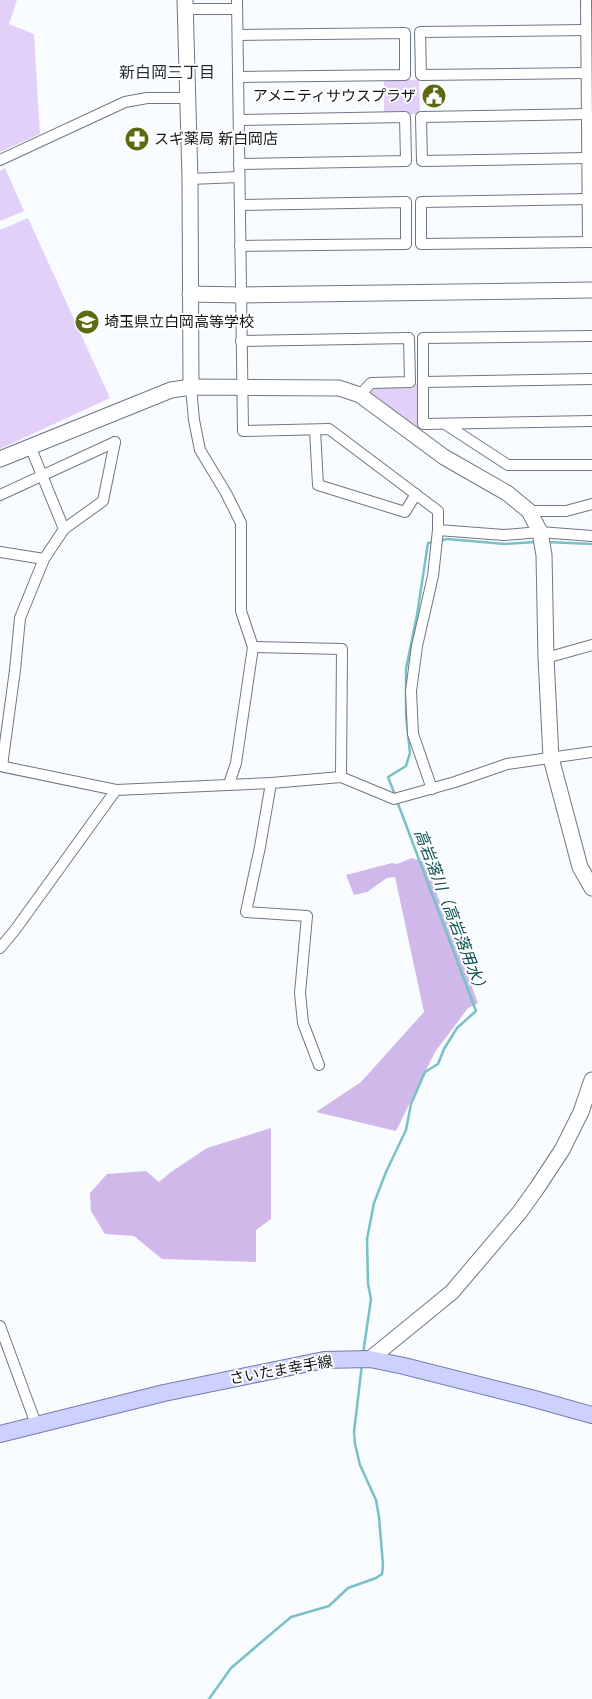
<svg xmlns="http://www.w3.org/2000/svg" width="592" height="1699" font-family="'DM Sans','Noto Sans JP',sans-serif">
  <style>
    .green { fill: #e3d0f8 }
    .forest { fill: #d0b8ea }
    .lines { fill: none; stroke-linecap: round; stroke-linejoin: round }
    .stream { stroke: #78c1c4; stroke-width: 2.5 }
    .street-casing { stroke: #6e7884; stroke-width: 12 }
    .secondary-casing { stroke: #6e7884; stroke-width: 17 }
    .primary-casing { stroke: #757bae; stroke-width: 18 }
    .street { stroke: #fff; stroke-width: 10 }
    .secondary { stroke: #fff; stroke-width: 15 }
    .primary { stroke: #cdd1fe; stroke-width: 16 }
    .labels { text-anchor: middle; dominant-baseline: central; stroke-width: 4; stroke-linejoin: round; paint-order: stroke }
    .poi-label { font-size: 15px; fill: #101418; stroke: #fff; text-anchor: start }
    .street-label { font-size: 15px; fill: #101418; stroke: #fff }
    .neighbourhood-label { font-size: 16px; fill: #232b35; stroke: #fff }
    .water-label { font-size: 16px; font-style: italic; fill: #105254; stroke: #fff }
  </style>
  <rect width="100%" height="100%" fill="#f9fcfe"/>
  <g class="green">
    <polygon points="0,0 17,0 9,24 34,34 40,134 0,152"/>
    <polygon points="384,80 419,80 420,114 384,114"/>
    <polygon points="5,168 24,211 0,221 0,171"/>
    <polygon points="28,218 110,398 0,449 0,230"/>
    <polygon points="419,384 420,433 369,394 375,386"/>
  </g>
  <g class="forest">
    <polygon points="412,858 425,862 478,1003 468,1008 435,1052 396,1131 316,1112 361,1082 424,1012 395,877 387,878 367,892 354,895 346,875 392,863 397,864"/>
    <polygon points="271,1128 271,1219 256,1230 256,1262 162,1259 134,1236 105,1234 91,1211 90,1193 107,1174 146,1171 159,1182 171,1172 207,1148"/>
  </g>
  <g class="lines">
    <g class="stream">
      <polyline points="439,541 447,539 505,544 536,542"/>
      <polyline points="546,542 592,544"/>
      <polyline points="395,795 388,777 406,766 410,753 406,715 406,669 417,615 428,543 434,542"/>
      <polyline points="363,1354 371,1299 368,1284 367,1239 374,1203 386,1172 406,1130 411,1104 425,1072 438,1064 444,1049 457,1028 476,1011 397,801"/>
      <polyline points="209,1699 231,1668 291,1617 329,1606 348,1588 376,1578 382,1574 383,1565 379,1517 376,1500 360,1465 355,1444 354,1432 362,1364"/>
    </g>
    <defs>
      <g id="street">
        <polyline points="237,0 243,431 329,429 438,511 438,530 504,535 540,532 592,536"/>
        <polyline points="586,0 588,242"/>
        <polyline points="185,9 237,9"/>
        <polyline points="586,30 420,32 421,75 586,73"/>
        <polyline points="238,35 405,33 405,75 238,77"/>
        <polyline points="587,114 421,117 422,161 587,158"/>
        <polyline points="239,120 405,117 406,161 239,164"/>
        <polyline points="0,160 125,102 147,98 189,98"/>
        <polyline points="190,179 239,177"/>
        <polyline points="588,199 421,202 421,244 592,242"/>
        <polyline points="240,205 406,202 406,244 240,246"/>
        <polyline points="592,336 423,338 423,424 592,421"/>
        <polyline points="241,341 409,338 410,382 371,383 360,395"/>
        <polyline points="423,382 592,379"/>
        <polyline points="191,387 194,420 200,450 226,493 241,523 241,611 253,647 236,763 229,784"/>
        <polyline points="445,424 508,465 592,465"/>
        <polyline points="315,430 318,485 405,512 416,494"/>
        <polyline points="30,446 64,529"/>
        <polyline points="0,495 115,442"/>
        <polyline points="529,511 566,511 592,504"/>
        <polyline points="0,552 44,559"/>
        <polyline points="253,647 342,649 341,777"/>
        <polyline points="546,658 592,645"/>
        <polyline points="0,766 116,790 271,783 341,777 394,799 455,782 507,764 592,752"/>
        <polyline points="2,766 15,670 20,618 44,559 64,529 103,501 115,442"/>
        <polyline points="271,783 260,847 246,912 307,916 300,993 303,1023 319,1065"/>
        <polyline points="432,789 413,734 411,691 417,646 433,576 438,530"/>
        <polyline points="0,948 15,930 116,790"/>
        <polyline points="0,1326 36,1424"/>
      </g>
      <g id="secondary">
        <polyline points="185,0 190,179 191,387"/>
        <polyline points="190,294 241,295 592,290"/>
        <polyline points="0,459 171,390 191,387 339,388 360,395 444,457 507,493 529,511 540,532 544,555 546,658 551,758 580,867 592,888"/>
        <polyline points="370,1359 452,1292 519,1213 537,1188 562,1150 581,1112 592,1080"/>
      </g>
      <polyline id="primary" points="0,1434 164,1393 324,1360 370,1359 404,1366 531,1398 592,1415"/>
    </defs>
    <use href="#street" class="street-casing"/>
    <use href="#secondary" class="secondary-casing"/>
    <use href="#primary" class="primary-casing"/>
    <use href="#street" class="street"/>
    <use href="#secondary" class="secondary"/>
    <use href="#primary" class="primary"/>
  </g>
  <defs>
    <symbol id="civic-disc" viewBox="-11 -11 22 22"><circle r="9.5" fill="#5d6a12" stroke="#fff"/><path d="M-.6-6.5H3V-4.5H.6V-3L4-1V1h2V6H-6V1h2V-1L-.6-3ZM-1.2 2.5V6h2.4V2.5Z" fill="#fff"/></symbol>
    <symbol id="pharmacy-disc" viewBox="-11 -11 22 22"><circle r="9.5" fill="#5d6a12" stroke="#fff"/><path d="M-2-6h4v4h4v4h-4v4h-4v-4h-4v-4h4Z" fill="#fff"/></symbol>
    <symbol id="school-disc" viewBox="-11 -11 22 22"><circle r="9.5" fill="#5d6a12" stroke="#fff"/><path d="M0-5L7-2L0 1L-7-2ZM-4 1L0 2.5L4 1V4Q0 6-4 4Z" fill="#fff"/></symbol>
  </defs>
  <g fill-rule="evenodd">
    <use href="#civic-disc" x="420" y="82" width="28" height="28"/>
    <use href="#pharmacy-disc" x="123" y="125" width="28" height="28"/>
    <use href="#school-disc" x="73" y="308" width="28" height="28"/>
  </g>
  <g class="labels">
    <g class="poi-label">
      <text x="416" y="96" text-anchor="end">アメニティサウスプラザ</text>
      <text x="154" y="139">スギ薬局 新白岡店</text>
      <text x="104" y="322">埼玉県立白岡高等学校</text>
    </g>
    <g class="street-label">
      <text transform="translate(281 1370) rotate(-10)">さいたま幸手線</text>
    </g>
    <g class="neighbourhood-label">
      <text x="167" y="72">新白岡三丁目</text>
    </g>
    <g class="water-label">
      <text transform="translate(451 912) rotate(69)">高岩落川（高岩落用水）</text>
    </g>
  </g>
</svg>
